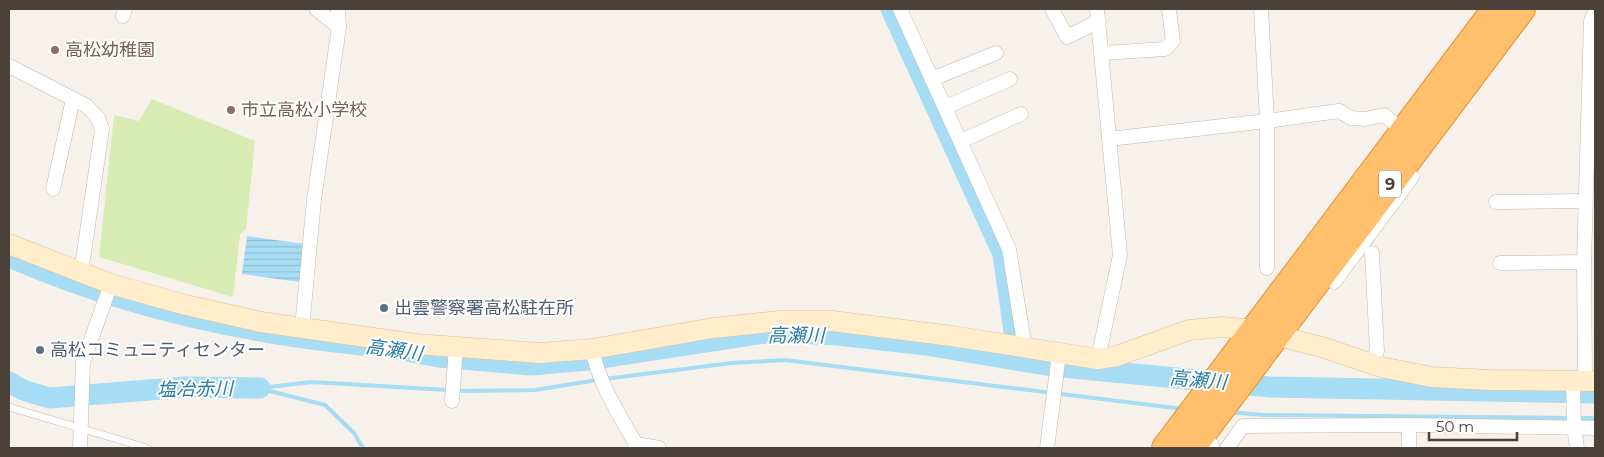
<svg xmlns="http://www.w3.org/2000/svg" width="1604" height="457" font-family="Montserrat,'Noto Sans JP',sans-serif">
  <style>
    .green { fill: #d8ebb2 }
    .water { fill: url(#water-rules) }
    .lines { fill: none; stroke-linecap: round; stroke-linejoin: round }
    .stream { stroke: #a6dcf4; stroke-width: 4 }
    .river { stroke: #a6dcf4; stroke-width: 21 }
    .lane-casing { stroke: #c2b8ad; stroke-width: 8 }
    .street-casing { stroke: #c2b8ad; stroke-width: 15 }
    .secondary-casing { stroke: #dbc39b; stroke-width: 21 }
    .highway-casing { stroke: #e59236; stroke-width: 28 }
    .lane { stroke: #fff; stroke-width: 7 }
    .street { stroke: #fff; stroke-width: 14 }
    .secondary { stroke: #ffedcc; stroke-width: 20 }
    .highway { stroke: #ffbf6d; stroke-width: 26 }
    .education-dot { fill: #8d6e63; stroke: #fff; stroke-width: 2 }
    .service-dot { fill: #5c6f8a; stroke: #fff; stroke-width: 2 }
    .labels { text-anchor: middle; dominant-baseline: central; stroke-width: 4; stroke-linejoin: round; paint-order: stroke }
    .shield { fill: #fff; stroke: #817a74; stroke-width: 1 }
    .shield-label { font-size: 16px; font-weight: bold; fill: #4b4138 }
    .education-label { font-size: 18px; fill: #785e54; stroke: #fff; text-anchor: start }
    .service-label { font-size: 18px; fill: #4e5e75; stroke: #fff; text-anchor: start }
    .water-label { font-size: 19px; font-style: italic; fill: #277ca3; stroke: #fff }
  </style>
  <defs>
    <pattern id="water-rules" width="6" height="5" patternUnits="userSpaceOnUse" patternTransform="scale(1.25)"><rect width="6" height="5" fill="#a6dcf4"/><path d="M0 2.5h6" fill="none" stroke="#90bed2"/></pattern>
  </defs>
  <rect width="100%" height="100%" fill="#f6f1eb"/>
  <polygon class="green" points="152,99 255,141 246,229 240,235 233,297 99,257 114,115 139,121"/>
  <polygon class="water" points="247,236 304,244 299,282 242,274"/>
  <g class="lines">
    <g class="stream">
      <polyline points="604,379 732,363 785,360 1183,409"/>
      <polyline points="260,388 311,382 465,391 535,390 597,380"/>
      <polyline points="262,389 325,405 354,433 363,448"/>
      <polyline points="1230,412 1263,415 1571,418"/>
      <polyline points="1578,418 1595,418"/>
    </g>
    <g class="river">
      <polyline points="891,9 1003,254 1018,359"/>
      <path d="M9,257c112,49 232,76 353,88"/>
      <polyline points="400,350 439,357 531,365 587,360 772,332 838,335 926,345 1052,366 1270,387 1595,393"/>
      <polyline points="9,382 23,390 49,398 187,387 260,388"/>
    </g>
    <defs>
      <polyline id="lane" points="9,407 147,448"/>
      <g id="street">
        <polyline points="316,9 339,27"/>
        <polyline points="900,9 1009,249 1025,349"/>
        <polyline points="1097,9 1120,255 1098,359"/>
        <polyline points="1053,11 1067,37 1099,21"/>
        <polyline points="123,16 125,9"/>
        <polyline points="1102,53 1165,49 1173,41 1169,9"/>
        <polyline points="9,66 87,106 98,118 102,129 81,273"/>
        <polyline points="932,79 996,53"/>
        <polyline points="946,107 1010,79"/>
        <polyline points="1109,139 1267,121 1261,9"/>
        <polyline points="961,141 1021,114"/>
        <polyline points="53,189 73,99"/>
        <polyline points="1496,202 1585,201"/>
        <polyline points="1500,263 1584,262"/>
        <polyline points="1267,268 1267,121 1339,111 1351,118 1365,119 1384,115 1394,123"/>
        <polyline points="1334,282 1412,177"/>
        <polyline points="302,328 314,200 339,27 338,9"/>
        <path d="M592,349c7,35 27,65 44,95l-1,4"/>
        <polyline points="1371,364 1377,351 1372,253"/>
        <polyline points="1573,380 1574,427 1577,448"/>
        <polyline points="1585,380 1584,262 1591,21 1595,12"/>
        <polyline points="452,401 456,347"/>
        <polyline points="636,444 659,448"/>
        <polyline points="80,448 83,362 111,284"/>
        <polyline points="1047,448 1059,354"/>
        <polyline points="1209,448 1212,445"/>
        <polyline points="1227,448 1243,426 1409,425 1595,428"/>
        <polyline points="1409,448 1409,425"/>
      </g>
      <polyline id="secondary" points="9,244 111,284 186,305 261,322 416,344 540,353 592,349 713,328 779,321 832,321 952,336 1098,359 1117,356 1189,330 1222,327 1255,330 1325,348 1381,367 1432,377 1490,380 1595,381"/>
      <g id="highway">
        <polyline points="1165,448 1495,9"/>
        <polyline points="1192,448 1522,9"/>
      </g>
    </defs>
    <use href="#lane" class="lane-casing"/>
    <use href="#street" class="street-casing"/>
    <use href="#secondary" class="secondary-casing"/>
    <use href="#highway" class="highway-casing"/>
    <use href="#lane" class="lane"/>
    <use href="#street" class="street"/>
    <use href="#secondary" class="secondary"/>
    <use href="#highway" class="highway"/>
  </g>
  <g class="education-dot">
    <circle cx="55" cy="50" r="5"/>
    <circle cx="231" cy="110" r="5"/>
  </g>
  <g class="service-dot">
    <circle cx="384" cy="308" r="5"/>
    <circle cx="40" cy="350" r="5"/>
  </g>
  <g class="labels">
    <rect class="shield" x="1379" y="170.5" width="22" height="27" rx="4"/>
    <g class="shield-label">
      <text x="1390" y="184">9</text>
    </g>
    <g class="education-label">
      <text x="65" y="50">高松幼稚園</text>
      <text x="241" y="110">市立高松小学校</text>
    </g>
    <g class="service-label">
      <text x="394" y="308">出雲警察署高松駐在所</text>
      <text x="50" y="350">高松コミュニティセンター</text>
    </g>
    <g class="water-label">
      <text x="796" y="335">高瀬川</text>
      <text transform="translate(394 350) rotate(8)">高瀬川</text>
      <text transform="translate(1198 380) rotate(5)">高瀬川</text>
      <text transform="translate(195 389) rotate(-1)">塩冶赤川</text>
    </g>
  </g>
  <rect width="1604" height="457" fill="none" stroke="#4b4138" stroke-width="20"/>
  <path d="M1429 432v8h88v-8" fill="none" stroke="#4b4138" stroke-width="2.5"/>
  <text x="1436" y="432" font-size="15" fill="#4b4138" stroke="#ffffff" stroke-width="4" paint-order="stroke">50 m</text>
</svg>
